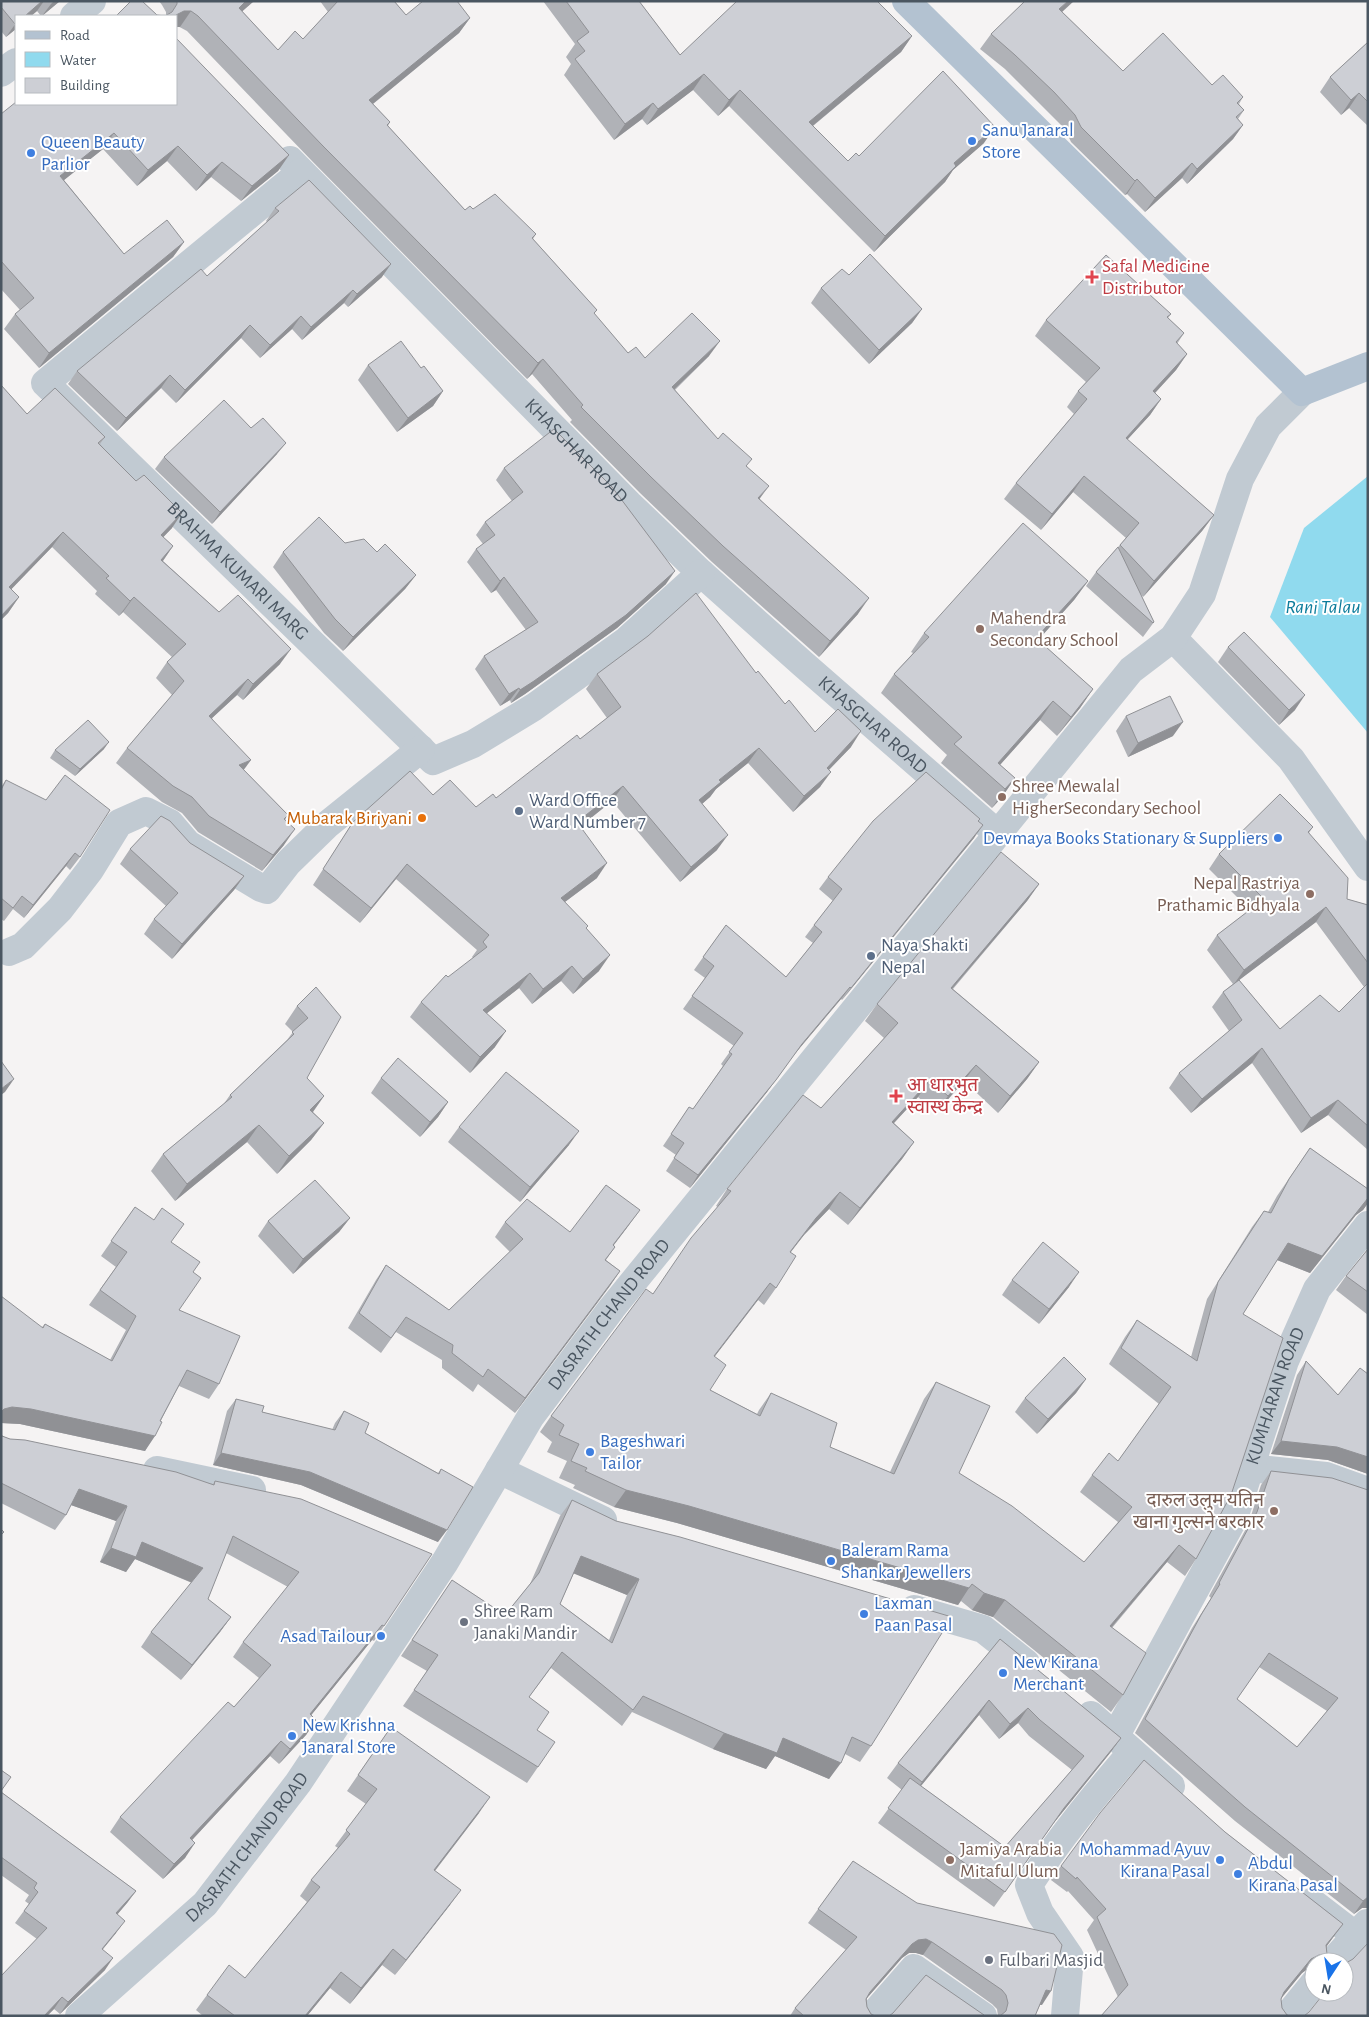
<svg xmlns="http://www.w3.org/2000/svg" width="1369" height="2017" font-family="'Alegreya Sans','Noto Sans Devanagari',sans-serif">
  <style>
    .water { fill: #90daee }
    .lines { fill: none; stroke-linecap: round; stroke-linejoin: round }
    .minor { stroke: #c1cad2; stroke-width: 28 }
    .major { stroke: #b3c2d1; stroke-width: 28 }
    .wall { fill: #b0b2b7; fill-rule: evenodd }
    .shaded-wall { fill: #909195 }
    .building { fill: #cdcfd5; stroke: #909195; fill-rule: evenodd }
    .shop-dot { fill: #3f7fe0; stroke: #fff; stroke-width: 2 }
    .health-dot { fill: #e0444e; stroke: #fff; stroke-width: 2 }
    .education-dot { fill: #8d6e63; stroke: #fff; stroke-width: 2 }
    .service-dot { fill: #5c6f8a; stroke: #fff; stroke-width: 2 }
    .food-dot { fill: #e8710a; stroke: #fff; stroke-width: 2 }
    .worship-dot { fill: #6b7280; stroke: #fff; stroke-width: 2 }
    .labels { text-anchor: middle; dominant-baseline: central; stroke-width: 4; stroke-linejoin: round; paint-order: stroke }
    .shop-label { font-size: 19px; fill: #366cbe; stroke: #fff; text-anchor: start }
    .health-label { font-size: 19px; fill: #be3a42; stroke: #fff; text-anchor: start }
    .street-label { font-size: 19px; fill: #4a5661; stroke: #fff }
    .education-label { font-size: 19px; fill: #785e54; stroke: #fff; text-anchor: start }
    .service-label { font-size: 19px; fill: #4e5e75; stroke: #fff; text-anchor: start }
    .food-label { font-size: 19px; fill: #c56008; stroke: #fff; text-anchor: end }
    .worship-label { font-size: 19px; fill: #5b616d; stroke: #fff; text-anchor: start }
    .water-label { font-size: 20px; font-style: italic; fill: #0c7c9b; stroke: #fff }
  </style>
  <rect width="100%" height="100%" fill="#f5f3f3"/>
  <polygon class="water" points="1368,476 1368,733 1270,617 1304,528"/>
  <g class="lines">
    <g class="minor">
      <polyline points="74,16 92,1"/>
      <polyline points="1,73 16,62"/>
      <path id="s1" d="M290,160l339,344 72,69 102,91 195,170"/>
      <path id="s2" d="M301,172l-256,211 388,378 40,-17 61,-37 93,-67 74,-67"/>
      <polyline points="1173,638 1291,759 1368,867"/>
      <polyline points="9,952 23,946 60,909 90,870 119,823 146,811 170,823 188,844 261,888 267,890 288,863 328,824 421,749"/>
      <polyline points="1250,1468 1326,1476 1368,1491"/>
      <polyline points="157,1470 252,1490"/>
      <polyline points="499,1470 603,1520"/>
      <polyline points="914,1609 983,1629 1026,1663"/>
      <polyline points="1091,1715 1171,1786"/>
      <path id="s3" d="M1115,1737l119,-219 51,-157 32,-72 51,-64"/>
      <polyline points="1312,1902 1355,1935"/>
      <polyline points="1332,1962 1367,1923"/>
      <path id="s4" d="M79,2016l126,-112 93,-121 147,-221 86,-146 81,-108 519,-638 42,-32 29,-44 38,-115 28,-53 34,-34"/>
      <polyline points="872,2016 914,1968 983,2016"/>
      <path d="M1065,2016l5,-59 -30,-44 -11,-28c31,-48 66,-90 103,-133"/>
      <polyline points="1287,2016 1314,1983"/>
    </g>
    <polyline class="major" points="906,1 1302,392 1368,366"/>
  </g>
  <g class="wall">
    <polygon points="1,1 60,1 42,16 41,16 37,11 6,37 1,31"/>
    <polygon points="159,1 254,1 242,11 278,50 303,39 328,12 320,1 394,1 406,15 470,18 459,33 373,104 390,122 388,126 465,210 473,209 536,234 533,239 597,310 594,314 628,353 645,358 709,356 675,390 718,439 747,466 760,499 858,614 819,657 712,562 640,493 570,422 572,420 532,374 527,379 312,161 187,31 157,15 166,15 166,12 162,5"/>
    <polygon points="543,1 639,1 680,55 878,2 912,36 901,52 813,126 848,161 859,156 984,143 953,170 945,182 874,252 729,106 718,116 693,90 647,125 642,119 614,140 564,75 571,64 566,57 575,44"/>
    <polygon points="1062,12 1123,71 1212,85 1243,97 1239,104 1244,110 1238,119 1243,125 1233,139 1187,184 1182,178 1145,212 1127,194 1125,195 1071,142 1065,129 1005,69 980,49 991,34"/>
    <polygon points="1368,42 1368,126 1349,108 1341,115 1320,92 1330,77"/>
    <polygon points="1,114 289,155 278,171 241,201 211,177 196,191 167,161 137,186 103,149 64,180 124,254 184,242 173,257 39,368 4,329 15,314 20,310 1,289"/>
    <polygon points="275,208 382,277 348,307 344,303 302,340 292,329 260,358 241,338 176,403 161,388 117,431 68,384 77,371 207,276 267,222 266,221"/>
    <polygon points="849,275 922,309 912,323 869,364 811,303 821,288"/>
    <polygon points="1171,314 1168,318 1184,333 1177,344 1187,354 1176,370 1155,393 1161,399 1150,415 1127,440 1214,515 1202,531 1143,597 1140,593 1154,622 1143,637 1086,586 1096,572 1126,538 1073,492 1041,530 1004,499 1016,483 1074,414 1067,407 1078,391 1086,382 1035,336 1046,320"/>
    <polygon points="368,365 421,368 443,391 433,406 397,432 358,380"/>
    <polygon points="1,385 27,414 105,437 100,444 172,528 163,537 173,546 163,561 219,612 280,664 243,700 237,695 212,718 244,770 288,815 285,820 284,845 262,871 198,832 182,813 162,802 116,763 127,748 172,695 156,678 167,662 172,657 123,612 119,616 95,594 97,591 52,547 11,589 19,597 8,613 1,620"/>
    <polygon points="251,428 277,454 212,524 155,469 164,457"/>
    <polygon points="504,468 666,584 617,628 525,694 511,703 510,700 500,706 475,669 484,656 526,630 496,590 491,593 467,562 476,549 483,544 476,535 485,522 512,501 496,480"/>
    <polygon points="345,543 377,552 416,575 405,589 343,651 324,633 273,567 283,552"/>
    <polygon points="1088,581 1074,600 1038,640 1093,689 1080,708 1057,736 1040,720 1000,765 1015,778 1002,797 992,808 941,763 947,755 881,693 894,674 913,653 911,652 924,633"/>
    <polygon points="1228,647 1295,710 1279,725 1218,662"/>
    <polygon points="756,673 785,704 815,732 851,747 829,770 820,787 793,812 748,763 716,789 710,797 702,804 717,850 680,882 612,801 581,826 597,878 565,902 587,929 599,971 573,994 561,981 532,1004 519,988 487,1013 495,1047 470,1073 410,1017 421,1002 473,958 472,957 477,950 396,879 360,923 313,885 353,822 433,795 476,807 496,798 580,739 607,718 586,689 597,674"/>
    <polygon points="1126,716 1173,736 1128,757 1116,731"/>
    <polygon points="104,749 75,776 50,758 55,750"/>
    <polygon points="6,780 80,857 70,870 66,866 24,918 13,909 4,921 1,919 1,787"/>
    <polygon points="978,821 974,838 842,1000 841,999 793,1056 767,1092 690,1188 666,1171 676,1155 663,1146 689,1107 693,1109 723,1066 721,1064 734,1046 683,1009 705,978 694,970 726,925 786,977 813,943 805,937 814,925 833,901 819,889 828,877"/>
    <path d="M1313,827l-4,6 38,66 21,6v245l-40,-35 -27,18 -49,-70 -61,50 -22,-25 10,-15 50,-42 -17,-24 11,-15 10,-8 -26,-34 10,-15 33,-25 -41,-41 10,-15zM1316,922l48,65 -25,25 -59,17 -41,-49z"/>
    <polygon points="130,849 244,876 234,890 172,959 144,934 154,919 166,906 120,864"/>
    <polygon points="1039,884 1027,901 953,989 1039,1062 1027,1079 998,1113 964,1081 936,1113 918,1097 894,1123 914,1142 902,1159 848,1225 829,1209 804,1235 791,1252 776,1288 764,1305 758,1300 715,1356 710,1390 757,1414 759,1410 771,1393 830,1447 890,1472 924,1399 936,1382 959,1473 1084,1562 1118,1522 1080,1492 1092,1475 1118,1461 1159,1404 1109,1364 1125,1337 1137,1320 1191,1357 1207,1299 1252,1227 1264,1211 1268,1212 1277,1196 1310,1148 1368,1189 1368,1203 1363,1210 1356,1215 1310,1273 1277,1260 1243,1314 1196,1559 1185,1576 1167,1562 1112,1628 1123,1695 1111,1712 993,1617 972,1610 961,1601 958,1605 677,1523 614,1507 573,1488 575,1485 559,1478 567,1461 547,1452 552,1442 540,1432 551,1416 653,1294 718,1207 716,1206 727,1189 821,1108 884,1038 865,1021 877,1004"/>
    <polygon points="316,987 307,1078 324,1096 313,1112 324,1123 311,1140 277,1174 247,1142 175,1201 151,1171 163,1154 223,1105 230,1095 287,1040 293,1032 285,1024 297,1006"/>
    <polygon points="381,1078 448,1102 438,1117 420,1137 371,1093"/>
    <polygon points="459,1127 569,1145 520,1202 448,1142"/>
    <polygon points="135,1207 171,1242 193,1272 179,1310 219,1384 209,1399 179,1386 145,1451 20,1424 1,1423 42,1327 45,1324 110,1360 126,1330 89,1305 116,1267 101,1256"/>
    <polygon points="350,1218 339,1232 293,1274 258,1236 268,1221"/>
    <polygon points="505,1222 570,1232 629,1225 614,1245 615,1247 606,1260 620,1271 515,1413 478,1384 473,1392 442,1368 442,1360 396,1332 381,1353 348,1328 376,1280 386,1265 449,1310 510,1252 495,1237"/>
    <polygon points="1368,1249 1368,1315 1336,1290 1346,1276"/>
    <polygon points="1012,1280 1069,1287 1039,1324 1002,1295"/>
    <polygon points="1306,1361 1338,1395 1368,1374 1368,1474 1328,1460 1271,1454 1297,1375"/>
    <polygon points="1086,1379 1076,1393 1037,1434 1015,1412 1025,1398"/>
    <polygon points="236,1399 262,1412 332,1430 335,1423 344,1411 365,1433 438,1473 441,1469 438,1542 301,1485 213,1465 227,1411"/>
    <polygon points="1,1434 2,1436 10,1439 213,1484 215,1481 384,1626 374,1641 372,1640 311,1715 316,1720 306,1735 279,1764 270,1756 192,1840 185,1858 163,1879 110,1832 120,1817 234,1707 259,1678 233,1657 243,1642 288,1587 226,1553 208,1599 231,1617 220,1632 181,1680 141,1647 151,1632 192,1583 135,1559 126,1572 100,1562 116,1521 71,1505 66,1515 55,1530 1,1503"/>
    <path d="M1271,1471l97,19v418h-6l-8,6 -119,-93 -100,-88 57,-105 19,-30 -2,-2 39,-71 13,-40zM1259,1667l68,44 -30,36 -60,-48z"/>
    <path d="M572,1500l299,246 -11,16 -15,-8 -16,25 -54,-23 -9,13 -53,-20 -81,-37 -10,14 -71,-58 -22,29 8,33 1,37 -11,16 -124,-77 24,-35 -26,-15 51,-76 53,35 25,-31 30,-68zM574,1573l53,22 -18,45 -49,-36z"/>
    <path d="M1000,1639l121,99 -11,15 -57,71 -59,83 -116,-84 24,-33 -15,-12 11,-15zM979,1715l20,24 19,-16 11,13 43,34 -67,77 -84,-61z"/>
    <polygon points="391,1727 479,1813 435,1871 450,1905 395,1975 382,1965 350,2004 330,1988 307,2016 203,2016 196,2010 207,1995 245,1978 307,1902 300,1896 311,1880 338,1848 335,1846 366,1804 347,1791"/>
    <polygon points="1,1792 136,1891 127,1903 117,1915 116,1933 103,1949 105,1970 60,2014 54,2009 47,2016 1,2016 37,1939 15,1923 29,1904 25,1901 29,1895 1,1875"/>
    <polygon points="1225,1832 1343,1924 1327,1946 1327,1954 1322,1962 1314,1962 1314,1968 1309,1968 1302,1973 1282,1997 1281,1999 1282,2008 1287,2015 1118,1997 1087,1930 1094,1920 1068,1891 1067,1892 1051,1880 1061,1866"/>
    <polygon points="853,1861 1042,2005 1040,2005 1035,2016 998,2016 997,2009 992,2004 923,1955 916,1953 909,1953 902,1958 867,1998 867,2007 871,2014 875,2016 790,2016 795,2008 846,1950 808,1923"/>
  </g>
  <g class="shaded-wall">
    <polygon points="42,1 44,1 37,11 31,16 25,16"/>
    <polygon points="54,1 60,1 42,16 51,4"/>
    <polygon points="246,1 254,1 228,24 239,8"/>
    <polygon points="1068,1 1074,1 1049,24 1059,9"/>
    <polygon points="184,11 191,11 180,27 176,27 176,15"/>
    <polygon points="470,18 459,33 358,116 369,100"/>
    <polygon points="16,23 16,29 6,37"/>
    <polygon points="912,36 901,52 798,138 809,122"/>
    <polygon points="704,74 693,90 647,125 658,109"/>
    <polygon points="740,90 729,106 718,116 729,100"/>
    <polygon points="1359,93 1349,108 1341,115 1351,100"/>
    <polygon points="653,103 642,119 614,140 625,124"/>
    <polygon points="1243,125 1233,139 1187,184 1197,169"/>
    <polygon points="995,127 984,143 953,170 945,182 874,252 885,236 954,163"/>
    <polygon points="114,133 103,149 49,192 60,176"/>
    <polygon points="178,146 167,161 137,186 148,170"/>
    <polygon points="289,155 278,171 241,201 252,186"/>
    <polygon points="222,162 211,177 196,191 207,175"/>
    <polygon points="1192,163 1182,178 1145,212 1155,198"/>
    <polygon points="1137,179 1127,194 1125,195 1135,181"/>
    <polygon points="184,242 173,257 39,368 49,353"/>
    <polygon points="391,264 382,277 348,307 357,294"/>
    <polygon points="353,290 344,303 302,340 311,327"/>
    <polygon points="922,309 912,323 869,364 879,350"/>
    <polygon points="301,316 292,329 260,358 270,345"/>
    <polygon points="250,325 241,338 176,403 185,390"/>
    <polygon points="720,341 709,356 661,402 672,387"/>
    <polygon points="1187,354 1176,370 1142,407 1153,391"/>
    <polygon points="543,359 532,374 527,379 538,363"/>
    <polygon points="170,375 161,388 117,431 126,418"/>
    <polygon points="443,391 433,406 397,432 408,418"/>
    <polygon points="1161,399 1150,415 1114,454 1126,438"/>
    <polygon points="286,443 277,454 212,524 220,512"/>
    <polygon points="1084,476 1073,492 1041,530 1052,514"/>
    <polygon points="769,486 758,501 758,498"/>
    <polygon points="182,513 172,528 150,551 161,535"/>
    <polygon points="1214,515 1202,531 1143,597 1154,581"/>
    <polygon points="63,532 52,547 1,600 9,587"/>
    <polygon points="173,546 162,562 161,560"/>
    <polygon points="675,571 666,584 617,628 525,694 511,703 520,690"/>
    <polygon points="416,575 405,589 343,651 353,637"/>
    <polygon points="504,577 496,590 491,593 500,581"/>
    <polygon points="1088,581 1074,600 1023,657 1036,638"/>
    <polygon points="19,597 8,613 1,620 1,616"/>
    <polygon points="134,597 123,612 119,616 130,601"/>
    <polygon points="869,598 858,614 819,657 830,641"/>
    <polygon points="291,649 280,664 243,700 253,684"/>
    <polygon points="248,679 237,695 198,731 209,716"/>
    <polygon points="519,688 510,700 500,706 509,694"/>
    <polygon points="1093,689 1080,708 1057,736 1071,717"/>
    <polygon points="1305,695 1295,710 1279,725 1289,710"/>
    <polygon points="1053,701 1040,720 990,776 998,763"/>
    <polygon points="1183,722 1173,736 1128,757 1138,743"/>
    <polygon points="861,731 851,747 816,783 827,768"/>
    <polygon points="109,742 104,749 75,776 80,769"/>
    <polygon points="759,748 748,763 716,789 710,797 688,816 699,800 719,780"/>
    <polygon points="251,760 240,775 239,765"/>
    <polygon points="831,772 820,787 793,812 804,796"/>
    <polygon points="1015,778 1002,797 992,808 1005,789"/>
    <polygon points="623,786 612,801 567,837 577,822"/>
    <polygon points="983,825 974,838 842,1000 851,988"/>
    <polygon points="295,829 284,845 262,871 273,855"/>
    <polygon points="728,835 717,850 680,882 691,867"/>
    <polygon points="75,853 66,866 24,918 33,905"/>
    <polygon points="607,863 597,878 550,913 561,898"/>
    <polygon points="407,864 396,879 360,923 371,908"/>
    <polygon points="244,876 234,890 172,959 182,944"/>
    <polygon points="1039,884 1027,901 939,1004 951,988"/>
    <polygon points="1326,907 1316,922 1234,984 1244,970"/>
    <polygon points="610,955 599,971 573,994 583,979"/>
    <polygon points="572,966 561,981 532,1004 543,989"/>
    <polygon points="530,973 519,988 472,1025 483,1010"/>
    <polygon points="850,987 841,999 793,1056 767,1092 690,1188 698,1175 802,1044"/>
    <polygon points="506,1031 495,1047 470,1073 480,1057"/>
    <polygon points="1262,1048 1252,1063 1191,1113 1202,1099"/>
    <polygon points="1039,1062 1027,1079 998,1113 1010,1096"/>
    <polygon points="976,1065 964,1081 936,1113 948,1096"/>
    <polygon points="14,1079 5,1092 1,1095 1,1089"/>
    <polygon points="930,1080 918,1097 880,1138 892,1122"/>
    <polygon points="324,1096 312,1113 310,1110"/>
    <polygon points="1338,1100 1328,1115 1301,1133 1311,1118"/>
    <polygon points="448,1102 438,1117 420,1137 430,1122"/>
    <polygon points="324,1123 311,1140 277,1174 289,1156"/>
    <polygon points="259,1125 247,1142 175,1201 187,1184"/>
    <polygon points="579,1131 569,1145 520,1202 530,1187"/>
    <polygon points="914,1142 902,1159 848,1225 860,1208"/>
    <polygon points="840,1192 829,1209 804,1235 778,1268 816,1218"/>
    <polygon points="1368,1198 1368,1203 1363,1210 1356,1215 1310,1273 1277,1260 1288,1243"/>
    <polygon points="640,1210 629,1225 602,1260 613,1245"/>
    <polygon points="350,1218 339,1232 293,1274 303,1259"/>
    <polygon points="620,1271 610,1286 515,1413 525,1398"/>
    <polygon points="1079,1272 1069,1287 1039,1324 1049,1309"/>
    <polygon points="770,1283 758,1300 702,1373 714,1356"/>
    <polygon points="1086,1379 1076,1393 1037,1434 1048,1419"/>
    <polygon points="12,1407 31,1409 155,1436 145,1451 20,1424 1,1423 1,1412 4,1409"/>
    <polygon points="1281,1441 1337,1447 1368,1457 1368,1474 1328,1460 1271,1454"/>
    <polygon points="221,1453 310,1472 447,1530 438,1542 301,1485 213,1465"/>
    <polygon points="79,1489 127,1506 116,1521 68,1504"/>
    <polygon points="626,1490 689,1506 969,1588 958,1605 677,1523 614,1507"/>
    <polygon points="142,1542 203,1568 193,1583 135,1559 126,1572 100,1562 111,1548"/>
    <polygon points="1179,1545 1167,1562 1098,1643 1110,1626"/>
    <polygon points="581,1556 639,1579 627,1595 570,1572"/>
    <polygon points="984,1593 1005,1600 993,1617 972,1610"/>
    <polygon points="231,1617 220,1632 181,1680 192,1665"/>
    <polygon points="382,1625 372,1640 300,1729 310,1714"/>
    <polygon points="989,1700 979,1715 911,1798 922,1782"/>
    <polygon points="1028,1708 1018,1723 999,1739 1010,1724"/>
    <polygon points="316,1720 306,1735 279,1764 290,1749"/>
    <polygon points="724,1733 783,1738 841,1763 829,1779 775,1756 766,1769 713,1749"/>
    <polygon points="1121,1738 1110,1753 1053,1824 994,1907 1064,1808"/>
    <polygon points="281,1741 270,1756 180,1853 190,1838"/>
    <polygon points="490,1797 479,1813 423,1886 434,1870"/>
    <polygon points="195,1843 185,1858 163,1879 174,1864"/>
    <polygon points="461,1890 450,1905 395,1975 406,1960"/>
    <polygon points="136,1891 127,1903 107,1926 116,1913"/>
    <polygon points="1368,1897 1368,1908 1362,1908 1354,1914 1363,1901"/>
    <polygon points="125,1921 116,1933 93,1961 102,1949"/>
    <polygon points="1343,1924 1320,1955 1327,1954 1322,1962 1314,1962 1314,1968 1309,1968 1302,1973 1275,2006 1284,1992 1311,1959 1326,1945"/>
    <polygon points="926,1939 932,1942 923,1955 916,1953 909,1953 902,1958 860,2006 870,1992 912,1944 918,1940"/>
    <polygon points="393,1949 382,1965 350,2004 361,1988"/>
    <polygon points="113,1958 105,1970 60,2014 68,2002"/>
    <polygon points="341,1972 330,1988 307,2016 305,2016"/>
    <polygon points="1046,1990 1051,1991 1042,2005 1036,2004"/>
    <polygon points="62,1997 54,2009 47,2016 44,2016"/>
  </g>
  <g class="building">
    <polygon points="1,1 42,1 25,16 16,16 16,23 15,24 1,7"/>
    <polygon points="131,1 142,1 157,15 165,16 172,12 177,4 177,1 246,1 239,8 278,50 295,31 303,39 338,1 394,1 406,15 423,1 457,1 470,18 369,100 390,122 387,125 465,210 470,206 473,209 495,194 536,234 532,238 597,310 594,313 628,353 636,347 645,358 692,313 720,341 672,387 718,439 723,433 752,459 746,466 769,486 758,498 869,598 830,641 723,546 651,477 581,407 583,405 543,359 538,363 323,146 198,16 191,11 184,11 176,15 176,16 116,16"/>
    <polygon points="566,1 639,1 680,55 737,1 877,1 912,36 809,122 848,161 856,153 859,156 943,71 995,127 954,163 956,166 885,236 740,90 729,100 704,74 658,109 653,103 625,124 575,59 585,51 577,41 589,32"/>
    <polygon points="1025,1 1068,1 1059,9 1123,71 1163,33 1212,85 1223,75 1243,97 1237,103 1244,110 1236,117 1243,125 1197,169 1192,163 1155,198 1137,179 1135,181 1081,127 1075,115 1054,92 1015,55 991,34"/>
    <polygon points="176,38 289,155 252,186 222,162 207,175 178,146 148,170 114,133 60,176 124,254 167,220 184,242 49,353 15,314 34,298 1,261 1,114 16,102 16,104 176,104"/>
    <polygon points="1368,42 1368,102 1359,93 1351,100 1330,77"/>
    <polygon points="309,180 391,264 357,294 353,290 311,327 301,316 270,345 250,325 185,390 170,375 126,418 77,371 201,269 207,276 279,211 275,208"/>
    <polygon points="870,254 922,309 879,350 821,288 842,269 849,275"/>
    <polygon points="1106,255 1171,314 1167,317 1184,333 1176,342 1187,354 1153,391 1161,399 1126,438 1214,515 1154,581 1120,545 1139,523 1084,476 1052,514 1016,483 1087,399 1078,391 1100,368 1046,320"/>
    <polygon points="401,341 421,368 424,366 443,391 408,418 368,365"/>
    <polygon points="1,385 27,414 55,388 105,437 98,443 136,481 144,475 182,513 161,535 173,546 161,560 219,612 238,595 291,649 253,684 248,679 209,716 251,760 239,765 288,815 284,819 295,829 273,855 209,816 192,797 173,786 127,748 184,681 167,662 186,644 134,597 130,601 106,578 109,576 63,532 9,587 19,597 1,616"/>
    <polygon points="224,400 251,428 263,418 286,443 220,512 164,457"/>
    <polygon points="554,429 612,487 675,571 626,615 534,681 520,690 519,688 509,694 484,656 538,622 504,577 500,581 476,549 495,535 485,522 523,492 504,468"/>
    <polygon points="319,517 345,543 364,539 377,552 385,544 416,575 353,637 335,619 283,552"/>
    <polygon points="1023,523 1088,581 1036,638 1093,689 1071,717 1053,701 998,763 1015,778 1005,789 954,744 962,737 894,674 929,637 924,633"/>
    <polygon points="1118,547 1154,622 1153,623 1096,572"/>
    <polygon points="696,593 756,673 758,671 785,704 789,700 815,732 838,709 861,731 827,768 831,772 804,796 759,748 719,780 721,782 699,800 728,835 691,867 623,786 577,822 607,863 561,898 588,926 586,928 610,955 583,979 572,966 543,989 530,973 483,1010 506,1031 480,1057 421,1002 446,975 448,977 487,947 483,942 489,935 407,864 371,908 323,869 353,822 410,771 433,795 450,780 476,807 493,794 496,798 577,735 580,739 621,707 597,674 648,636"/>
    <polygon points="1244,632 1305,695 1289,710 1228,647"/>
    <polygon points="1170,696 1183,722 1138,743 1126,716"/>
    <polygon points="88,720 109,742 80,769 55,750"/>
    <polygon points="926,772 980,819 978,821 983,825 851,988 850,987 802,1044 776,1080 698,1175 674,1158 684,1143 671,1134 689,1107 693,1109 732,1054 729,1052 743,1033 692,996 714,966 703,957 726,925 786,977 822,932 814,925 842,889 828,877 873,821"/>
    <polygon points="65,775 110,810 80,857 75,853 33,905 22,896 13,908 1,898 1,790 6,780 46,800"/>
    <polygon points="1280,794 1313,827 1308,832 1348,878 1347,899 1368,905 1368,963 1326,907 1244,970 1217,935 1264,899 1219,854"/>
    <polygon points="161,816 170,821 190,843 244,876 182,944 154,919 178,893 130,849"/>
    <polygon points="1001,852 1039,884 951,988 1039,1062 1010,1096 976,1065 948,1096 930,1080 892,1122 914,1142 860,1208 840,1192 816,1218 790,1252 796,1256 776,1288 770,1283 714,1356 726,1365 710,1390 760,1416 771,1393 837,1423 830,1447 894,1474 936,1382 990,1406 959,1473 1012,1506 1084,1562 1132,1507 1092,1475 1109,1453 1118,1461 1171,1387 1121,1348 1137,1320 1197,1361 1218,1282 1264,1211 1271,1213 1289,1179 1310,1148 1368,1189 1368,1198 1322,1256 1288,1243 1243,1314 1283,1338 1231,1495 1196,1559 1179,1545 1110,1626 1146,1653 1123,1695 1005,1600 984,1593 972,1584 969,1588 689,1506 626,1490 585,1471 587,1468 571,1461 579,1444 559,1435 564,1425 551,1416 646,1289 653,1294 691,1238 731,1191 727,1189 803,1095 821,1108 898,1023 877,1004"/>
    <polygon points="1239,980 1280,1029 1320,995 1339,1012 1368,983 1368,1126 1338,1100 1311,1118 1262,1048 1202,1099 1179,1073 1242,1020 1223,992"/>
    <polygon points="316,987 341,1017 307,1078 324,1096 310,1110 324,1123 289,1156 259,1125 187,1184 163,1154 232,1097 230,1095 294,1034 292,1032 308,1018 297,1006"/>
    <polygon points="398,1058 448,1102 430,1122 381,1078"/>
    <polygon points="1,1061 14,1079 1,1089"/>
    <polygon points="506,1072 579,1131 530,1187 459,1127"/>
    <polygon points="315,1180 350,1218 303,1259 268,1221"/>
    <polygon points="606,1185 640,1210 613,1245 615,1247 605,1260 620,1271 525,1398 488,1369 483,1377 452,1353 453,1345 406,1317 391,1338 359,1313 386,1265 449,1310 523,1239 505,1222 527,1199 570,1232"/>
    <polygon points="135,1207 154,1220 162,1208 184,1224 171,1242 200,1262 193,1272 201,1278 179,1310 240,1336 219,1384 187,1370 160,1421 162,1422 155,1436 31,1409 12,1407 4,1409 1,1412 1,1296 43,1328 45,1324 112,1361 136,1316 100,1290 127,1252 111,1241"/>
    <polygon points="1043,1242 1079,1272 1049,1309 1012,1280"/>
    <polygon points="1368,1249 1368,1292 1346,1276"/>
    <polygon points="1064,1357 1086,1379 1048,1419 1025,1398"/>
    <polygon points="1306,1361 1338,1395 1360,1368 1368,1374 1368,1457 1337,1447 1281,1441"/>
    <polygon points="236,1399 264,1406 262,1412 335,1430 344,1411 369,1423 365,1433 439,1474 441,1469 473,1487 447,1530 310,1472 221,1453"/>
    <polygon points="1,1434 2,1436 10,1439 25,1440 176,1472 214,1485 215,1481 301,1499 432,1554 384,1626 382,1625 310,1714 316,1720 290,1749 281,1741 190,1838 195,1843 174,1864 120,1817 228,1702 234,1707 271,1665 243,1642 299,1572 233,1536 208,1599 231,1617 192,1665 151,1632 203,1568 142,1542 136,1557 111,1548 127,1506 79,1489 66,1515 1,1483"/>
    <path d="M1271,1471l61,7 36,12v407l-5,4 -118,-94 -100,-88 56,-104 19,-31 -1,-1 38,-71zM1269,1653l69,45 -41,49 -60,-48z"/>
    <path d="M572,1500l44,21 64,16 272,80 -81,129 -19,-9 -11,26 -58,-25 -6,15 -53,-20 -81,-37 -10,14 -71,-58 -33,45 20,15 -12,18 18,12 -17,25 -124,-77 24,-35 -26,-15 40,-60 53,35 34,-42zM581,1556l58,23 -27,64 -52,-39z"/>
    <polygon points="1,1529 4,1532 1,1535"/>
    <polygon points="1000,1639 1121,1738 1064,1808 1005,1892 888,1808 910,1778 1005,1847 1084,1756 1040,1720 1028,1708 1010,1724 989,1700 922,1782 898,1763"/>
    <polygon points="391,1727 490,1797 434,1870 461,1890 406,1960 393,1949 361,1988 341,1972 305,2016 235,2016 207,1995 229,1965 245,1978 320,1887 311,1880 350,1834 346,1830 377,1789 358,1775"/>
    <polygon points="1144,1760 1225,1832 1343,1924 1326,1945 1327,1954 1319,1955 1311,1959 1284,1992 1281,1999 1282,2008 1287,2015 1290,2016 1101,2016 1128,1985 1097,1917 1106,1909 1077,1877 1076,1879 1061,1866 1100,1813"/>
    <polygon points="1,1770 11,1777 1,1791"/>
    <polygon points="1,1792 136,1891 116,1913 125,1921 102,1949 113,1958 68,2002 62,1997 44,2016 1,2016 1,1976 47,1928 24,1911 38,1892 34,1888 37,1883 1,1857"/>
    <polygon points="853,1861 917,1903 1054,1934 1062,1945 1051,1991 1046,1990 1035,2016 1000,2016 1006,2011 1008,2003 1006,1995 1002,1990 932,1942 926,1939 918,1940 912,1944 870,1992 866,1999 867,2007 871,2014 875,2016 804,2016 795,2008 857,1937 818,1909"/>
    <polygon points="1368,1943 1368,2016 1304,2016 1309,2012 1325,1992 1344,1992 1344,1963 1346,1963 1353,1959"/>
    <polygon points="926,1975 984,2015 985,2016 889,2016 893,2013"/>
  </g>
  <g class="shop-dot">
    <circle cx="972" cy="141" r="5"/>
    <circle cx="31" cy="153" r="5"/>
    <circle cx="1278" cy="838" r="5"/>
    <circle cx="590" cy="1452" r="5"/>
    <circle cx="831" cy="1561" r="5"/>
    <circle cx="864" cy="1614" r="5"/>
    <circle cx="381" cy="1636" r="5"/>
    <circle cx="1003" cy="1673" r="5"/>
    <circle cx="292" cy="1736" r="5"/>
    <circle cx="1220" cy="1860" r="5"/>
    <circle cx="1238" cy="1874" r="5"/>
  </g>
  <g class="health-dot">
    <path d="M1089.5 269.5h5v5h5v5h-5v5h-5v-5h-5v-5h5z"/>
    <path d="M893.5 1088.5h5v5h5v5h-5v5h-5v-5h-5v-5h5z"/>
  </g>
  <g class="education-dot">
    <circle cx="980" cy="629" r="5"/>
    <circle cx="1002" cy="797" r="5"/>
    <circle cx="1310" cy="894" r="5"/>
    <circle cx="1274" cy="1511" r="5"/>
    <circle cx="950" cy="1860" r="5"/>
  </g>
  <g class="service-dot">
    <circle cx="519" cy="811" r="5"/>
    <circle cx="871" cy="956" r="5"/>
  </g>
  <circle class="food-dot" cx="422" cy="818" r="5"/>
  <g class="worship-dot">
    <circle cx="464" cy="1622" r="5"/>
    <circle cx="989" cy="1960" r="5"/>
  </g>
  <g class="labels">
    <g class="shop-label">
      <text x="982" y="130">Sanu Janaral<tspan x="982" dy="22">Store</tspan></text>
      <text x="41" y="142">Queen Beauty<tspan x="41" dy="22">Parlior</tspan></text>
      <text x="1268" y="838" text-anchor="end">Devmaya Books Stationary &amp; Suppliers</text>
      <text x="600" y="1441">Bageshwari<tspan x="600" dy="22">Tailor</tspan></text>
      <text x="841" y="1550">Baleram Rama<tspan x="841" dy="22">Shankar Jewellers</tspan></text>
      <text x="874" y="1603">Laxman<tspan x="874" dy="22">Paan Pasal</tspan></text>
      <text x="371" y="1636" text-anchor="end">Asad Tailour</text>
      <text x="1013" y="1662">New Kirana<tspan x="1013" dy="22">Merchant</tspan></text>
      <text x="302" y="1725">New Krishna<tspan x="302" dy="22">Janaral Store</tspan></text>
      <text x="1210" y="1849" text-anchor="end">Mohammad Ayuv<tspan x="1210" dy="22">Kirana Pasal</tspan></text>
      <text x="1248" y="1863">Abdul<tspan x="1248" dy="22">Kirana Pasal</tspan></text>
    </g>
    <g class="health-label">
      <text x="1102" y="266">Safal Medicine<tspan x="1102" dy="22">Distributor</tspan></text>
      <text x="907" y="1085">आ धारभुत<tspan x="907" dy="22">स्वास्थ केन्द्र</tspan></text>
    </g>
    <g class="street-label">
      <text stroke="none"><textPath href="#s1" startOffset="408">KHASGHAR ROAD</textPath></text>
      <text stroke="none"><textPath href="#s2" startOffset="601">BRAHMA KUMARI MARG</textPath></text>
      <text stroke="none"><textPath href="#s1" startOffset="812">KHASGHAR ROAD</textPath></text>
      <text stroke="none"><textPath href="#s4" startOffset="884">DASRATH CHAND ROAD</textPath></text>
      <text stroke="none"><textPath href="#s3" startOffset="378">KUMHARAN ROAD</textPath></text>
      <text stroke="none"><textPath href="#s4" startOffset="239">DASRATH CHAND ROAD</textPath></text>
    </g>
    <g class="education-label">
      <text x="990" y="618">Mahendra<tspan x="990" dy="22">Secondary School</tspan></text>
      <text x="1012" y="786">Shree Mewalal<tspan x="1012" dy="22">HigherSecondary Sechool</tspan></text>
      <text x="1300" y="883" text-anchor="end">Nepal Rastriya<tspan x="1300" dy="22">Prathamic Bidhyala</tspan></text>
      <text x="1264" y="1500" text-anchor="end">दारुल उलुम यतिन<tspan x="1264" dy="22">खाना गुल्सने बरकार</tspan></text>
      <text x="960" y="1849">Jamiya Arabia<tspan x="960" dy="22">Mitaful Ulum</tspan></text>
    </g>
    <g class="service-label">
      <text x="529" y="800">Ward Office<tspan x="529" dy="22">Ward Number 7</tspan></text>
      <text x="881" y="945">Naya Shakti<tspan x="881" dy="22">Nepal</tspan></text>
    </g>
    <g class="food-label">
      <text x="412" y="818">Mubarak Biriyani</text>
    </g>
    <g class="worship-label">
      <text x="474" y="1611">Shree Ram<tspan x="474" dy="22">Janaki Mandir</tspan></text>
      <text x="999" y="1960">Fulbari Masjid</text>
    </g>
    <g class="water-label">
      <text x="1323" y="607">Rani Talau</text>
    </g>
  </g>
  <rect width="1369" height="2017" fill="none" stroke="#4a5661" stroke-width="5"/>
  <rect x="15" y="15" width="162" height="90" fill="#ffffff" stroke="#b7bbc0"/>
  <rect x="25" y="31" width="25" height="8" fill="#b3c2d1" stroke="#b7bbc0"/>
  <text x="60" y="40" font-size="15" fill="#4a5661">Road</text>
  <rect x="25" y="52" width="25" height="15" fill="#90daee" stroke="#b7bbc0"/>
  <text x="60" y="65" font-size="15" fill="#4a5661">Water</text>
  <rect x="25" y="78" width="25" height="15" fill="#cdcfd5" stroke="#b7bbc0"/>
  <text x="60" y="90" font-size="15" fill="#4a5661">Building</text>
  <g transform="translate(1329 1977) rotate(192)"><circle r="24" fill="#ffffff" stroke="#b7bbc0"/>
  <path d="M0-4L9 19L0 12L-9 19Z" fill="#1a73e8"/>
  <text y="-8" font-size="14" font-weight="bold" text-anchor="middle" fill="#4a5661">N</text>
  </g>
</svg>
